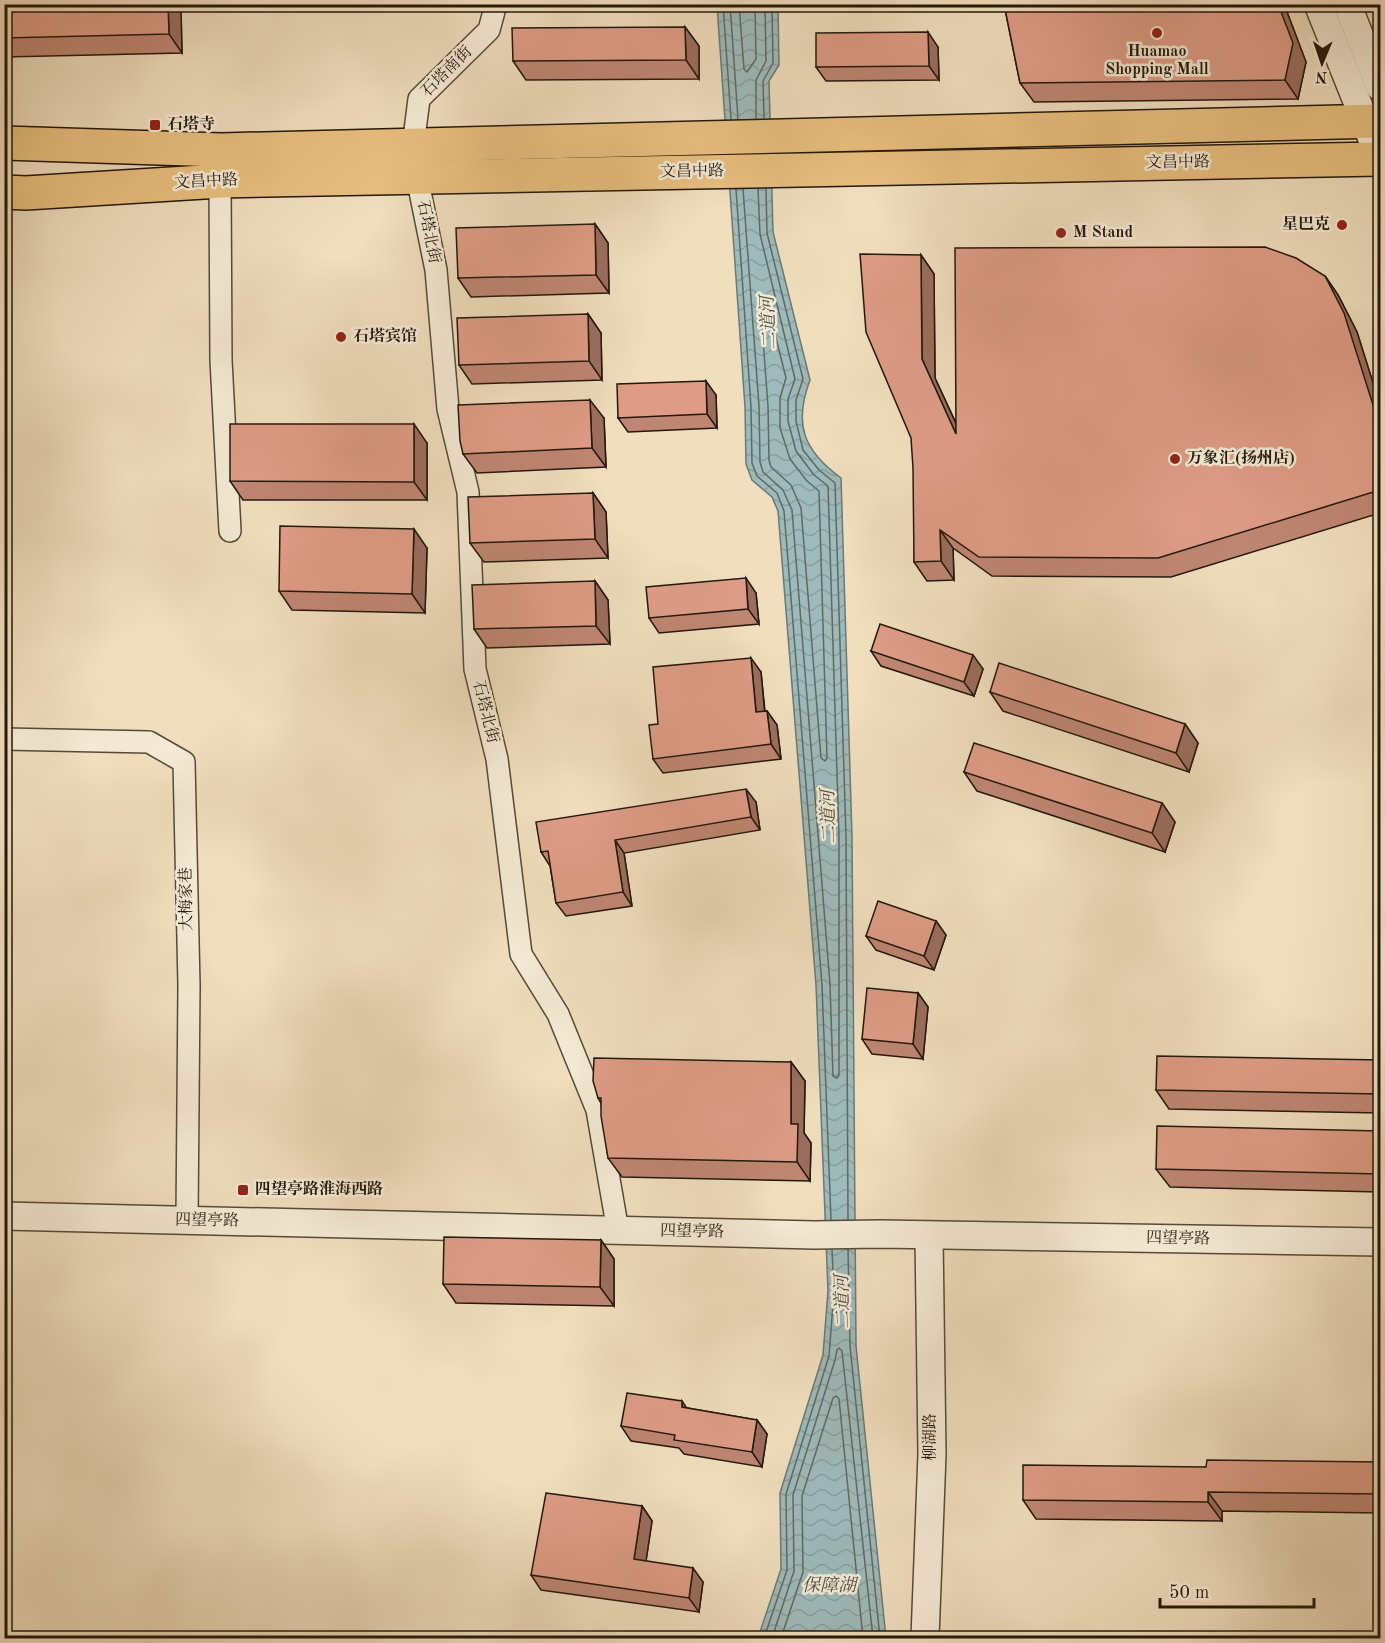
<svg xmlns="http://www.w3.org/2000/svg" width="1385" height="1643" font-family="'Old Standard TT','Noto Serif SC',serif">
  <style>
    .water { fill: url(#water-waves); stroke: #6d7974; stroke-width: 1.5 }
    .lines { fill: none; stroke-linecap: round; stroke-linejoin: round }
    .shore { stroke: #606962; stroke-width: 1.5 }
    .minor-casing { stroke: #564a37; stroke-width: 24 }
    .tertiary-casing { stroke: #564a37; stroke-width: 30 }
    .primary-casing { stroke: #23180a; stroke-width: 36 }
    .minor { stroke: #f5ead5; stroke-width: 21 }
    .tertiary { stroke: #f5ead5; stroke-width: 27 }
    .primary { stroke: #e8bf7f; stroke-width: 33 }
    .wall { fill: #bf8673; stroke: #23180a; stroke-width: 1.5 }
    .shaded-wall { fill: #9b6d5e; stroke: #23180a; stroke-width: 1.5 }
    .building { fill: #de9c86; stroke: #23180a; stroke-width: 1.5 }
    .poi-dot { fill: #8f2418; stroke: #f5ead5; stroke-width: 2 }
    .labels { text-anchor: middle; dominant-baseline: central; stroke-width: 5; stroke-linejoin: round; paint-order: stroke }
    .poi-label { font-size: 16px; font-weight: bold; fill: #23180a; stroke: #f5ead5; text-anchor: start }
    .street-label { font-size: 16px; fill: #23180a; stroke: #f5ead5 }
    .water-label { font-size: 18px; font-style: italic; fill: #4e5148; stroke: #f5ead5 }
  </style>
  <defs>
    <pattern id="water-waves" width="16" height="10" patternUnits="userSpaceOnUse" patternTransform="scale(1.5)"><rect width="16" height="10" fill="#9ebabb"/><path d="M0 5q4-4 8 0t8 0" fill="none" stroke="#889f9f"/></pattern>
  </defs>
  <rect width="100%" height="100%" fill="#f0debe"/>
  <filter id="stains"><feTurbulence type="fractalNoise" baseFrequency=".00333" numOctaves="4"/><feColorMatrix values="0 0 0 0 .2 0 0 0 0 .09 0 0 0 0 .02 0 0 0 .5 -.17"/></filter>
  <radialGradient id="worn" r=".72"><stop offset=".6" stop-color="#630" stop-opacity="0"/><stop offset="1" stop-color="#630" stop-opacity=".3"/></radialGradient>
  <path class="water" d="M717,5h61l1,60 -10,16 4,151 37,148c-17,45 -6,71 31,98l11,359 4,509 30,292h-128l23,-69 -1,-76 43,-138 5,-64 -12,-306 -38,-474 -6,-14 -20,-17 -6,-16 -1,-57z"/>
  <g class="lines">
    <g class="shore">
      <polyline points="723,4 731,119"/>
      <polyline points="730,4 738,119"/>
      <polyline points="739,4 744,69 747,72 756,59 755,4"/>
      <polyline points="764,118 763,81 773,63 772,4"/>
      <polyline points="756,119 756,80 766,61 765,4"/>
      <polyline points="736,189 751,407 752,463 757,476 777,493 784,511 822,985 831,1220"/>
      <polyline points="743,189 759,406 760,462 763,472 783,490 792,510 830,984 833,1076 837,1078 839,1075 839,837 828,486 814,475 796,451 788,421 788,399 795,379 760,234 758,189"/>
      <polyline points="766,189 767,233 803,379 796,400 796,421 803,450 819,470 835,483 846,837 848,1219"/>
      <polygon points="763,296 766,298 786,378 780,398 780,428 790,459 807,481 819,491 827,758 825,761 821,758 801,508 791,485 771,467 769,460 768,406 760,299"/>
      <polyline points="848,1249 850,1346 880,1638"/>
      <polyline points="764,1638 787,1570 786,1494 829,1356 834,1291 832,1250"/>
      <polyline points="772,1638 794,1571 793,1495 835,1360 837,1350 839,1348 842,1351 873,1638"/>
      <polyline points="781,1638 803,1572 802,1496 833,1398 836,1396 839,1399 863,1638"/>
    </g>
    <defs>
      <g id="minor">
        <polyline points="413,146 419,99 489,30 496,4"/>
        <polyline points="417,177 436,270 448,409 468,492 475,669 497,759 521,954 558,1014 597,1110 618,1231"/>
        <polyline points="220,181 221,360 230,531"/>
        <polyline points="4,739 149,742 184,762 189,985 187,1220"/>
      </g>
      <g id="tertiary">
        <polyline points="1318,4 1380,159"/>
        <polyline points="1347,4 1380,87"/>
        <polyline points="4,1216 814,1235 881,1234 1380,1242"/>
        <polyline points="925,1638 932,1454 929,1236"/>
      </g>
      <g id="primary">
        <polyline points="4,143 221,150 1380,121"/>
        <polyline points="4,192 26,193 220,181 1380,159"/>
      </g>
    </defs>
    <use href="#minor" class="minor-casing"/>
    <use href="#tertiary" class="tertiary-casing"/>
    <use href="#primary" class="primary-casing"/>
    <use href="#minor" class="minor"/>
    <use href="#tertiary" class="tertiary"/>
    <use href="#primary" class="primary"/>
  </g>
  <g class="wall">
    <polygon points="4,4 181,9 182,53 4,57"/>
    <polygon points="519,4 602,4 519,5"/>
    <polygon points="1004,4 1284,4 1306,62 1298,99 1034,102 1020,83"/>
    <polygon points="685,27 699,46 699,79 526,80 513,61"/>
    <polygon points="938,47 939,80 826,81 816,67"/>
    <polygon points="595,224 608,243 609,293 471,297 458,278"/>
    <polygon points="921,255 934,274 935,378 956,423 1325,276 1338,295 1357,332 1380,405 1380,513 1171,577 992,576 953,548 954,580 927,581 914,562"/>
    <polygon points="588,314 601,333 602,380 472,384 459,365"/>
    <polygon points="716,395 717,428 628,432 618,418"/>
    <polygon points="604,418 606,467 477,473 463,454"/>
    <polygon points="427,443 427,500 243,500 230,481"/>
    <polygon points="593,493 606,512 608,558 484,562 470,543"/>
    <polygon points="427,548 425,613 292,610 279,591"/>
    <polygon points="595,581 608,600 610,644 487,648 474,629"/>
    <polygon points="756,593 759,624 659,633 649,618"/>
    <polygon points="871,651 983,669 974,696 881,666"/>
    <polygon points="761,672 765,711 767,711 777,725 781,759 663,773 653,759 658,724"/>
    <polygon points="990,692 1185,724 1198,743 1189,772 1003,711"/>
    <polygon points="964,772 1162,803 1175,822 1165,852 977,791"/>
    <polygon points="756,802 760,830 624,853 632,906 566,916 556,903 550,866 541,852"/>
    <polygon points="936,921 946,935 934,970 876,950 866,936"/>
    <polygon points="918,993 928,1007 923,1059 872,1054 862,1039"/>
    <polygon points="1380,1060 1380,1113 1169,1109 1156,1090"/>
    <polygon points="791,1062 805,1081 804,1133 811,1143 810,1181 622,1177 608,1158 601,1103 598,1098"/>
    <polygon points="1380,1131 1380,1192 1170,1187 1156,1169"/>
    <polygon points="601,1240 614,1259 614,1306 456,1303 443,1284"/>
    <polygon points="687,1408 757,1420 767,1434 762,1467 684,1454 679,1448 631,1441 621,1426"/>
    <polygon points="1380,1462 1380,1513 1222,1511 1222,1521 1036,1519 1023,1500 1206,1467"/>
    <polygon points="642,1506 652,1521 646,1561 703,1582 699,1612 541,1590 531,1575"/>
  </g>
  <g class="shaded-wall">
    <polygon points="168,4 178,4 181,9 182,53 169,34"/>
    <polygon points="1278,4 1284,4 1306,62 1298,99 1285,80"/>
    <polygon points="685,27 699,46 699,79 686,60"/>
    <polygon points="928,32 938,47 939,80 929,66"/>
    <polygon points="595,224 608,243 609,293 596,275"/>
    <polygon points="921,255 934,274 935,378 969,452 956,434 922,359"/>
    <polygon points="1325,276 1338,295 1357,332 1380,405 1380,427"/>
    <polygon points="588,314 601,333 602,380 589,361"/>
    <polygon points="706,381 716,395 717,428 707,414"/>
    <polygon points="590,400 604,418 606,467 592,448"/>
    <polygon points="414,424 427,443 427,500 414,482"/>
    <polygon points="593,493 606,512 608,558 595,539"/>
    <polygon points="414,529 427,548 425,613 412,594"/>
    <polygon points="940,530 953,548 954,580 941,561"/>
    <polygon points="746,578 756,593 759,624 748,609"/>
    <polygon points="595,581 608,600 610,644 596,626"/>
    <polygon points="973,655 983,669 974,696 964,682"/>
    <polygon points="751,658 761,672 766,727 756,712"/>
    <polygon points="767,711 777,725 781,759 771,744"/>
    <polygon points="1185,724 1198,743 1189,772 1176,753"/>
    <polygon points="746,789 756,802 760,830 751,817"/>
    <polygon points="1162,803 1175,822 1165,852 1152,833"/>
    <polygon points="615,840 624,853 632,906 623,892"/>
    <polygon points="936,921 946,935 934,970 924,956"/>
    <polygon points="918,993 928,1007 923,1059 913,1044"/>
    <polygon points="791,1062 805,1081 804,1133 811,1143 810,1181 797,1162 791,1124"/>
    <polygon points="601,1240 614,1259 614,1306 600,1287"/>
    <polygon points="682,1401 692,1416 682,1407"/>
    <polygon points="757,1420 767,1434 762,1467 752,1452"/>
    <polygon points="1208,1492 1222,1511 1222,1521 1208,1502"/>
    <polygon points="642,1506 652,1521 644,1574 634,1559"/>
    <polygon points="693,1568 703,1582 699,1612 689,1598"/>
  </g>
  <g class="building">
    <polygon points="4,4 168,4 169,34 4,38"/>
    <polygon points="1004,4 1278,4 1293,43 1285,80 1020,83"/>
    <polygon points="685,27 686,60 513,61 512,28"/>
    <polygon points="928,32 929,66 816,67 816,33"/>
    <polygon points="595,224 596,275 458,278 456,228"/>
    <polygon points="1265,247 1296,258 1325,276 1344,313 1380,427 1380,490 1158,558 979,557 940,530 941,561 914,562 913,468 911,438 866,332 860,254 921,255 922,359 956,434 955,248"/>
    <polygon points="588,314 589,361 459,365 457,318"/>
    <polygon points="706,381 707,414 618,418 617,384"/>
    <polygon points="590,400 592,448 463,454 460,441 458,405"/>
    <polygon points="230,424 414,424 414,482 230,481"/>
    <polygon points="593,493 595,539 470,543 468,497"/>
    <polygon points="280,526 414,529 412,594 279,591"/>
    <polygon points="746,578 748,609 649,618 646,587"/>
    <polygon points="595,581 596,626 474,629 472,585"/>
    <polygon points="880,624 973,655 964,682 871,651"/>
    <polygon points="751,658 756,712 767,711 771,744 653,759 649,725 658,724 653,667"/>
    <polygon points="999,663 1185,724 1176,753 990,692"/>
    <polygon points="974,743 1162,803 1152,833 964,772"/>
    <polygon points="746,789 751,817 615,840 623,892 556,903 548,851 541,852 536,822"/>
    <polygon points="878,901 936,921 924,956 866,936"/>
    <polygon points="867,988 918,993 913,1044 862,1039"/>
    <polygon points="1157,1056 1380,1060 1380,1094 1156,1090"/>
    <polygon points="594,1058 791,1062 791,1124 798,1124 797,1162 608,1158 601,1116 601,1098 598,1098 593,1081"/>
    <polygon points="1157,1126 1380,1131 1380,1174 1156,1169"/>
    <polygon points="444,1237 601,1240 600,1287 443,1284"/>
    <polygon points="627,1393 682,1401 682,1407 757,1420 752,1452 674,1440 675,1435 621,1426"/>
    <polygon points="1207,1460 1380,1462 1380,1494 1208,1492 1208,1502 1023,1500 1023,1465 1206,1467"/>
    <polygon points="546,1493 642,1506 634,1559 693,1568 689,1598 531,1575"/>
  </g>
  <g class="poi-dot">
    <circle cx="1157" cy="33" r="6"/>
    <rect x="149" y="119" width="12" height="12" rx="3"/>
    <circle cx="1342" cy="225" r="6"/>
    <circle cx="1061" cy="233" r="6"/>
    <circle cx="341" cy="337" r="6"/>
    <circle cx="1175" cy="459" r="6"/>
    <rect x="237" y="1184" width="12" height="12" rx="3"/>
  </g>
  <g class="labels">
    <g class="poi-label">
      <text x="1157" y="52" text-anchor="middle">Huamao<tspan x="1157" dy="18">Shopping Mall</tspan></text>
      <text x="167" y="125">石塔寺</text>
      <text x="1330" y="225" text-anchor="end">星巴克</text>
      <text x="1073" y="233">M Stand</text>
      <text x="353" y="337">石塔宾馆</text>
      <text x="1187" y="459">万象汇(扬州店)</text>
      <text x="255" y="1190">四望亭路淮海西路</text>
    </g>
    <g class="street-label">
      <text transform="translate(447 72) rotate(-45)">石塔南街</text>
      <text transform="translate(1178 163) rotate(-1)">文昌中路</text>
      <text transform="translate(692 172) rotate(-1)">文昌中路</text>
      <text transform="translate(206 182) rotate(-3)">文昌中路</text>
      <text transform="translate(428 232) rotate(79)">石塔北街</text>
      <text transform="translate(485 712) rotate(76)">石塔北街</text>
      <text transform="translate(187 899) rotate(-91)">大梅家巷</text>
      <text transform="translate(207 1221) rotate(1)">四望亭路</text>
      <text transform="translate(692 1232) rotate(1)">四望亭路</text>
      <text transform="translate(1178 1239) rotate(1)">四望亭路</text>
      <text transform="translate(931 1437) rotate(-90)">柳湖路</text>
    </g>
    <g class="water-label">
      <text transform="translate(769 323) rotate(-93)">二道河</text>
      <text transform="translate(829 817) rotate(-92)">二道河</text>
      <text transform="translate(843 1302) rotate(-92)">二道河</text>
      <text x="829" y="1586">保障湖</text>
    </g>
  </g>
  <rect width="1385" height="1643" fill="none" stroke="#f0debe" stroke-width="24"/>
  <rect x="6" y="6" width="1373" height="1631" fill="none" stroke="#23180a" stroke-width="3"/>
  <rect x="12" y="12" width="1361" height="1619" fill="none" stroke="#23180a" stroke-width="1.5"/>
  <g transform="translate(1322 63) rotate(182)" stroke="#f5ead5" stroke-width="4.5" paint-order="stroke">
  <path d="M0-4.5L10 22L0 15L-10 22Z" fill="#23180a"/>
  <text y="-9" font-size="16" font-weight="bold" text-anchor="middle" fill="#23180a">N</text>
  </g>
  <path d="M1160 1598v9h154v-9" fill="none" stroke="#23180a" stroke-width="3"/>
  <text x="1169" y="1598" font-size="18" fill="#23180a" stroke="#f5ead5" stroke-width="4.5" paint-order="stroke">50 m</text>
  <rect width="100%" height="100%" filter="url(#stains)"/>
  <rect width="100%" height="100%" fill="url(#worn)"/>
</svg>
